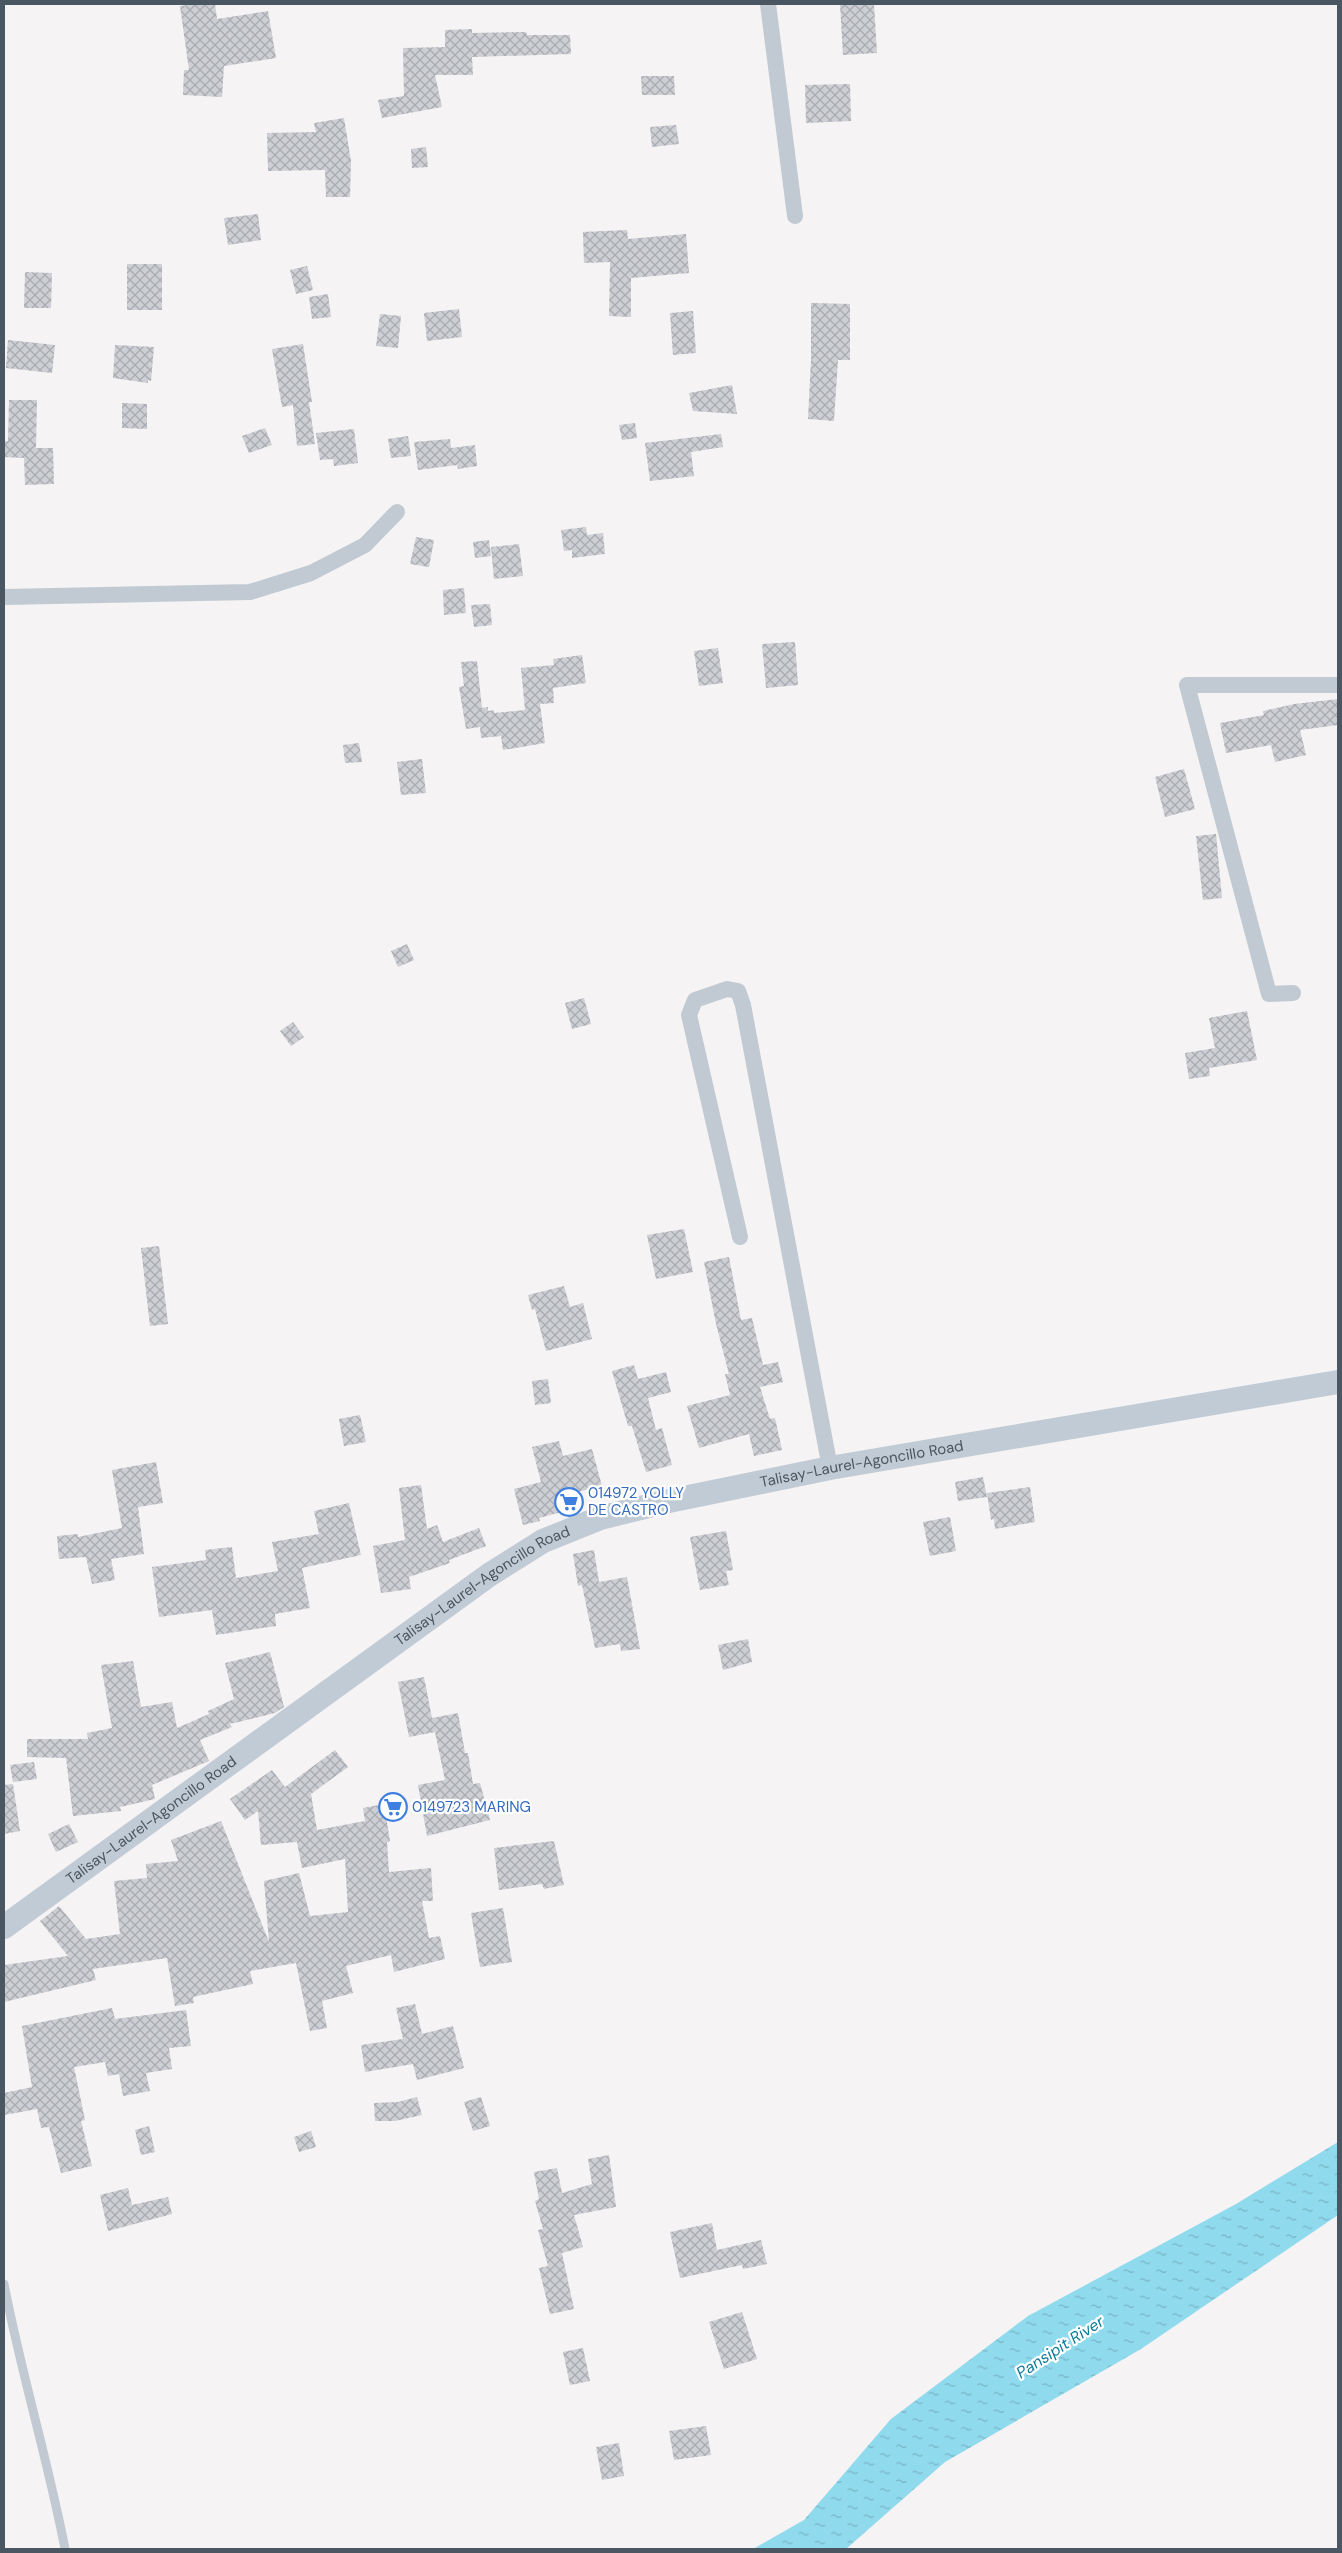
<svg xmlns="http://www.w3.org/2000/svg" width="1342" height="2553" viewBox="0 0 1342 2553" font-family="'DM Sans',sans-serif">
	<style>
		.water { fill: url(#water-ripples) }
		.building { fill: url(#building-cross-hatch) }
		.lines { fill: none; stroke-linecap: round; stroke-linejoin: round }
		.lane { stroke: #c1cad2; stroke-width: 9 }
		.street { stroke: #c1cad2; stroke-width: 16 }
		.secondary { stroke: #c1cbd6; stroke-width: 24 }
		.labels { text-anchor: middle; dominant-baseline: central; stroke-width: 4.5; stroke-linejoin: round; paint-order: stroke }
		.street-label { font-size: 15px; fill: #4a5661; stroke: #fff }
		.shop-label { font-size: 15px; fill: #366cbe; stroke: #fff; text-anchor: start }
		.water-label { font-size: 16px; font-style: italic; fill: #0c7c9b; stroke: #fff }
	</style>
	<defs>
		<pattern id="water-ripples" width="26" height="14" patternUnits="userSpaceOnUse" patternTransform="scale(1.25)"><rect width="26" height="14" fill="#90daee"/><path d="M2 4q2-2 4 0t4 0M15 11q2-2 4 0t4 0" fill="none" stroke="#78b4c4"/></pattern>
		<pattern id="building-cross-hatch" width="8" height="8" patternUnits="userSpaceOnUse" patternTransform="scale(1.25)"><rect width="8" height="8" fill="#cdcfd5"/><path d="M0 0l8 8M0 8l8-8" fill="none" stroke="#a8abb0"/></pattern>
	</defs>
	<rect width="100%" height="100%" fill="#f5f3f3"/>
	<!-- water -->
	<path class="water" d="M1338 2142V2215L1141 2349 945 2462 846 2549H753L804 2520 891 2419 1028 2316 1236 2204Z"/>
	<!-- building -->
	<path class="building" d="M195 4H215L217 19 268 11 276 58 224 66 222 97 183 95 184 70H189L180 6Z
		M840 4H874L877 53 843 55Z
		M472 29V33L526 32 527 35H570L571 54 472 57 473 75H435L442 107 382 118 378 100 404 96 403 48 445 47V30Z
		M641 76H674L675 95H642Z
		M850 84 851 121 806 123 805 85Z
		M344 118 351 161 350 197H326L325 170 268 171 267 133 316 132 314 123Z
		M676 125 679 144 652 147 650 127Z
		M426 147 428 167 412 168 411 149Z
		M258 214 261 240 228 245 224 218Z
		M627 230 628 239 686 234 689 273 631 278V317L609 316 610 262 584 263 583 232Z
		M127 264H162V310H127Z
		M307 266 313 290 296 294 290 270Z
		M25 272 52 273 51 308H24Z
		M328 294 331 317 312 319 309 297Z
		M811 303 850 304V360H838L834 421 808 419 811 360Z
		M459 309 462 337 427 341 424 313Z
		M693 311 696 353 673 355 670 313Z
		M380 314 401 316 398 348 376 346Z
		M8 340 55 345 52 373 6 368Z
		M303 344 312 402H309L315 444 297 446 293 405 282 407 272 349Z
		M115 345 154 347 151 381 148 380V383L113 378Z
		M732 385 737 414 693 411 689 393Z
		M9 400H37L36 448H53L54 484 25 485 24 458 4 457V441H8Z
		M122 403 147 404V429L122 428Z
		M635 423 637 438 622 440 619 425Z
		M265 428 272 445 249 453 242 436Z
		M354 429 358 463 334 466 333 459 320 460 316 433Z
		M721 434 723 447 691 452 694 476 650 481 645 443Z
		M408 436 411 456 391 458 388 439Z
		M450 439 451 448 475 445 477 466 458 469 457 465 418 470 414 442Z
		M586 527 587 535 603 533 605 554 572 558V550L564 551 561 530Z
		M416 537 434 540 429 567 410 564Z
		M489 540 491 556 475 558 473 542Z
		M519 544 523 576 494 579 491 547Z
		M464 588 466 613 444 615 443 590Z
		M490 604 492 625 474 627 471 605Z
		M795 642 798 685 766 688 762 644Z
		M718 648 723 683 699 686 694 651Z
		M582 655 586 683 553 688 554 703 540 704 545 743 503 750 501 736 481 738 480 727 466 729 459 687 464 686 461 662 477 661 482 708 488 707V711L494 710V713L525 710 521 668 554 665 553 659Z
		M1338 699V725L1300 730 1306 755 1275 762 1271 745 1226 753 1220 723 1264 715 1263 711 1294 704Z
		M359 743 362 762 345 763 343 745Z
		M422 759 426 793 401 795 397 762Z
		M1184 769 1195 809 1165 817 1155 777Z
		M1216 834 1222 898 1203 900 1196 836Z
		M407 944 414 960 398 967 391 951Z
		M584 998 591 1024 572 1029 565 1003Z
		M1247 1011 1257 1060 1209 1068 1210 1076 1189 1079 1185 1053 1215 1048 1209 1018Z
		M293 1022 304 1037 291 1046 280 1031Z
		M684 1229 693 1272 656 1279 647 1235Z
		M159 1246 168 1324 150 1326 141 1248Z
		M729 1257 741 1320 752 1318 763 1365 778 1362 783 1382 760 1387 770 1419 775 1418 782 1450 754 1456 749 1434 699 1448 687 1406 730 1395 725 1374H729L716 1324 704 1262Z
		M564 1286 570 1307 583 1303 592 1339 546 1351 535 1309 532 1310 528 1295Z
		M634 1365 638 1379 666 1372 671 1392 648 1398 656 1430 662 1428 672 1465 646 1472 632 1426H628L612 1371Z
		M548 1379 551 1403 535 1405 532 1381Z
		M360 1415 366 1442 344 1446 339 1419Z
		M559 1441 563 1456 592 1449 602 1486 573 1493 576 1508 539 1518 540 1521 523 1525 514 1489 541 1482 532 1447Z
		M156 1462 163 1503 138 1507 144 1554 111 1559 115 1580 92 1584 86 1557 59 1559 57 1536 78 1534V1537L122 1528 112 1470Z
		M983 1477 987 1497 958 1501 955 1482Z
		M421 1485 427 1529 437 1525 443 1542 479 1528 486 1546 449 1560 450 1563 409 1577 411 1589 381 1593 373 1546 405 1540 399 1488Z
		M1030 1487 1035 1522 995 1529 994 1519 991 1520 987 1493Z
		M349 1503 361 1555 302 1568 310 1608 275 1614 276 1626 216 1635 212 1610 159 1617 152 1567 206 1560 205 1550 232 1547 236 1578 278 1571 272 1542 319 1534 314 1511Z
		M950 1517 956 1551 930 1556 923 1522Z
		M726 1531 733 1570 726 1571 729 1585 700 1590 690 1537Z
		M594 1550 599 1582 627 1577 640 1649 621 1651 620 1644 595 1648 582 1585 578 1586 573 1554Z
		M748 1639 752 1662 723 1670 718 1645Z
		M270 1652 284 1707 275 1713 230 1724 232 1727 200 1740 209 1761 152 1785 155 1799 120 1807 121 1811 73 1816 66 1758 27 1757V1739H88L87 1733 112 1728 101 1665 133 1661 141 1707 172 1702 177 1728 209 1714 208 1711 234 1699 225 1663Z
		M424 1677 432 1718 458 1713 465 1753H468L473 1784 480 1783 490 1820 427 1836 418 1785 445 1780 435 1732 409 1737 398 1682Z
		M335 1750 348 1767 311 1794 317 1830 365 1821 363 1808 384 1804 390 1841 387 1842 389 1872 431 1868 433 1901H422L429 1938 440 1936 445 1959 394 1972 391 1955 346 1966 353 1993 322 2001 327 2028 310 2031 296 1963 250 1971 253 1984 193 1997 194 2003 175 2006 167 1958 93 1969 96 1980 4 2002V1965L68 1956 40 1921 59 1906 86 1939 120 1934 114 1881 147 1878 146 1864 178 1861 171 1840 221 1821 269 1942 264 1881 299 1873 310 1916 348 1912 345 1859 302 1868 297 1842 261 1845 258 1811 245 1820 230 1799 272 1770 285 1787Z
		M34 1762 37 1779 13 1782 10 1765Z
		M13 1784 20 1831 4 1834V1785Z
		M69 1824 78 1842 56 1852 48 1834Z
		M554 1841 564 1885 544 1889 542 1884 499 1890 494 1848Z
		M503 1908 512 1962 480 1967 471 1913Z
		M415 2004 422 2034 453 2026 464 2068 417 2080 413 2064 365 2072 361 2045 403 2039 396 2008Z
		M112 2008 115 2019 186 2010 191 2046 169 2048 172 2069 146 2073 150 2091 123 2096 119 2074 108 2076 105 2062 74 2067 85 2120 81 2121 92 2166 61 2173 49 2127 41 2128 37 2109 4 2115V2093L32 2087 22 2026Z
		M417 2097 422 2115 395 2121H375L374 2103 398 2102Z
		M481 2097 490 2126 473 2131 464 2102Z
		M149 2126 155 2152 141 2155 135 2130Z
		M311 2131 316 2147 299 2152 294 2137Z
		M609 2155 616 2207 574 2215 583 2247 562 2253 574 2309 550 2314 539 2268 548 2266 538 2230 543 2229 535 2201 539 2199 534 2172 557 2168 562 2193 592 2184 588 2159Z
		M128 2188 132 2205 168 2197 172 2214 108 2231 100 2195Z
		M712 2223 717 2250 761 2240 767 2264 743 2269 742 2265 680 2278 670 2232Z
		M742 2312 757 2359 724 2369 709 2322Z
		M583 2348 590 2381 570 2385 563 2352Z
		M706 2426 711 2455 674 2460 669 2431Z
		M619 2443 624 2476 602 2480 596 2447Z"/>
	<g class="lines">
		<!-- lane -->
		<path class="lane" d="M4 2284C21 2373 48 2460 65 2549"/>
		<!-- street -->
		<path class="street" d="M768 4 795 216
			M4 597 250 592 311 573 365 545 397 512
			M1293 993 1269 994 1187 685H1338
			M740 1237 689 1015 695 1000 727 989 738 991 743 1005 830 1468"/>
		<!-- secondary -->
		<path class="secondary" id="s1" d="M4 1927 489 1575 543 1541 600 1518 669 1501 830 1468 1338 1382"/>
	</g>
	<!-- icons -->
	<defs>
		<symbol id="supermarket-ring" viewBox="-11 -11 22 22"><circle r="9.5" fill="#fff" stroke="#3f7fe0" stroke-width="1.5"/><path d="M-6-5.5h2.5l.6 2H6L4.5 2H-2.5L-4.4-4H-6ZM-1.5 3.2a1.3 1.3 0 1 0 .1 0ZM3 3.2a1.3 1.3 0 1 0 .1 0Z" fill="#3f7fe0"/></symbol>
	</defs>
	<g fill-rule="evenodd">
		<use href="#supermarket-ring" x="553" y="1486" width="32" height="32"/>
		<use href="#supermarket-ring" x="377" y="1791" width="32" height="32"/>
	</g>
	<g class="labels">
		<!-- street labels -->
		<g class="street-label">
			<text stroke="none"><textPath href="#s1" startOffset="992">Talisay-Laurel-Agoncillo Road</textPath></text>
			<text stroke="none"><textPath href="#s1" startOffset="588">Talisay-Laurel-Agoncillo Road</textPath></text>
			<text stroke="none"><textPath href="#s1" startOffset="182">Talisay-Laurel-Agoncillo Road</textPath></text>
		</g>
		<!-- shop labels -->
		<g class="shop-label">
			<text x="588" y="1493">014972 YOLLY<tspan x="588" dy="17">DE CASTRO</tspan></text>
			<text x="412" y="1807">0149723 MARING</text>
		</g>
		<!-- water labels -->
		<g class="water-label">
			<text transform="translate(1060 2347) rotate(-33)">Pansipit River</text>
		</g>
	</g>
	<!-- border -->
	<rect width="1342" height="2553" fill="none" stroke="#4a5661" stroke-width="10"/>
</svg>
